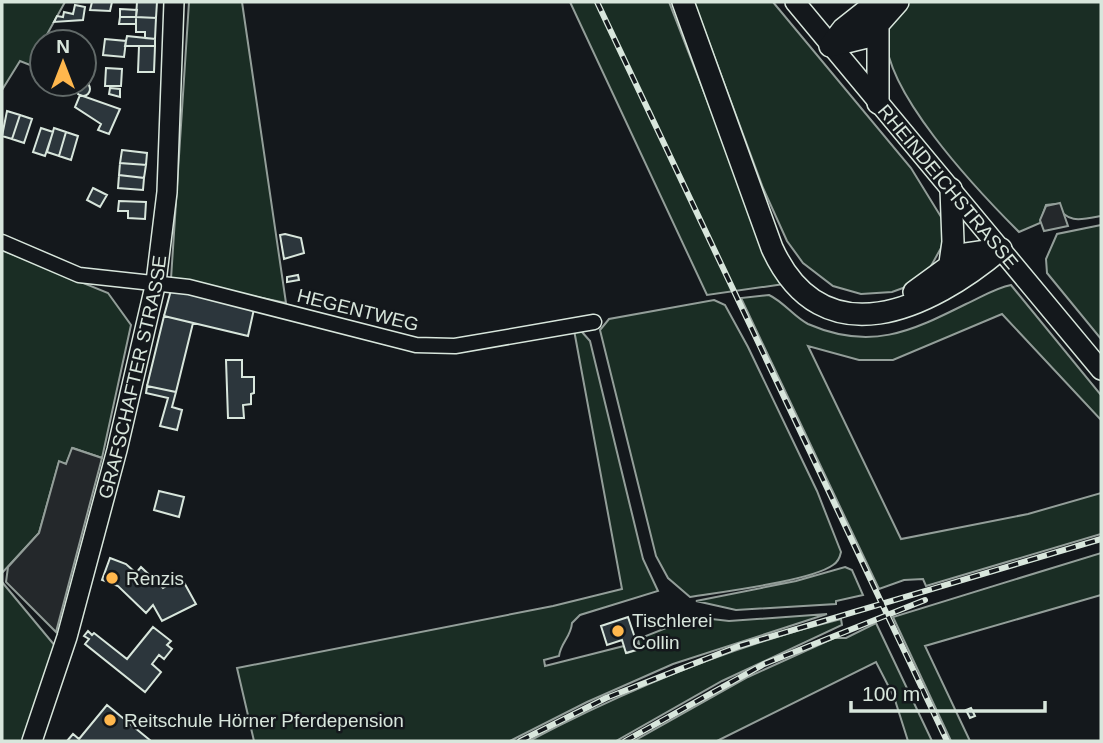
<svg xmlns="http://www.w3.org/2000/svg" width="1103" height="743" viewBox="0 0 1103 743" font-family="Arial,sans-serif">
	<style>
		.green { fill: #1a2d24; stroke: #939e99; stroke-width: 2 }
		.parking { fill: #24282b; stroke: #939e99; stroke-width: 2 }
		.building { fill: #2c363c; stroke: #d8e6dc; stroke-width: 2 }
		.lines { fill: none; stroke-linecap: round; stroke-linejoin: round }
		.minor-casing { stroke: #d8e6dc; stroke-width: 17 }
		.major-casing { stroke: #d8e6dc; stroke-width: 22 }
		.highway-casing { stroke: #d8e6dc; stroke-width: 24 }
		.minor { stroke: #14181c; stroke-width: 14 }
		.major { stroke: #14181c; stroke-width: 19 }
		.highway { stroke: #14181c; stroke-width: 21 }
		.rail-casing { stroke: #d8e6dc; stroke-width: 6 }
		.rail { stroke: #14181c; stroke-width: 3.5; stroke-dasharray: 10; stroke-linecap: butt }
		.poi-dot { fill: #ffb74d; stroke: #14181c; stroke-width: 2.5 }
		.labels { text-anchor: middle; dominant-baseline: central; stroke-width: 5; stroke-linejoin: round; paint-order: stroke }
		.street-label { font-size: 19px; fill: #d8e6dc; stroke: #14181c }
		.poi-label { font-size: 19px; fill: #d8e6dc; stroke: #14181c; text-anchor: start }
	</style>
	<rect width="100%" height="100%" fill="#14181c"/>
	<!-- green -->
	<path class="green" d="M2 2H65L30 65 20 61 2 90Z
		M189 2H242L286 303 171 279Z
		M570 2H669L773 270 784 284 707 295Z
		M694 2H773L911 168 943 220 945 235 941 248 926 275 914 284 892 292 861 294 833 286 803 263 787 241 763 188Z
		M906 2H1101V216C1080 220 1068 224 1055 204L1046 205 1040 223 1019 232C981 194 875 84 887 28 889 20 900 9 906 2Z
		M1101 225V339L1047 273 1046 259 1057 234Z
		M2 250 108 293 131 325 102 458 73 448 66 464 59 462 39 533 2 573Z
		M1011 285 1101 395V420L1002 314 893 360H859L808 346 901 539 1028 514 1101 493V534L926 586 923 579 904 580 879 589 741 298 769 295C784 302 794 317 808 324 870 351 910 332 966 304 980 298 995 288 1011 285Z
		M714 300 725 305 748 347 817 491 841 552C840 557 838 562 833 565 811 581 720 592 690 597L668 578 656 556 600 330 609 319Z
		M574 330 582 332 590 341 643 559 658 591 580 615 572 623C571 637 561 642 559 656L544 660 545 666 624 646 627 653 640 649 638 639 694 617 729 621 827 614 673 664 587 702 510 741H254L237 668 553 606 622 589Z
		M1101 553V595L925 646 970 741H951L893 617Z
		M845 567 852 570 863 595 836 601V604L736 610 696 601 796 581Z
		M2 582 56 647 25 741H2Z
		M841 619 842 625 722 681 616 741H529C628 689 732 646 841 619Z
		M876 623 932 741H908L894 697 876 662 717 741H634L748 677 834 638H846Z"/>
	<!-- parking -->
	<path class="parking" d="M1060 203 1068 226 1044 231 1040 220 1046 206Z
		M72 448 102 458 56 632 6 582 8 567 39 533 59 461 66 464Z"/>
	<!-- building -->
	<path class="building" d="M92 2H112L110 11 90 10Z
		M137 2H157L156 18 136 17Z
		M75 5 85 7 83 20 54 22 57 16 63 17 64 12 73 14Z
		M120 9 137 10 136 17H120Z
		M120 17H136V24H119Z
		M136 17 156 18 155 39 145 38V32H136Z
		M127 36 155 39V46H125Z
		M105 39 126 41 124 57 103 55Z
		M139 46H155L154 72H138Z
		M106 68 122 69 121 86H105Z
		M84 73 91 75 89 83 84 80Z
		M76 89a7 7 0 1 1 14 0a7 7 0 1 1-14 0Z
		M110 88 120 89V97L109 94Z
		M80 95 120 109 109 134 98 130 101 124 75 107Z
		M7 111 20 115 12 139 2 136Z
		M20 115 32 119 24 143 12 139Z
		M41 128 53 132 45 156 33 152Z
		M54 128 66 132 59 156 47 152Z
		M66 132 78 136 71 160 59 156Z
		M122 150 147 153 146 165 120 163Z
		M120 163 146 165 144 178 119 175Z
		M119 175 144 178 143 190 118 188Z
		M93 188 107 195 100 207 87 200Z
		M119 201 146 202 145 219 128 218V211H118Z
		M285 234 301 238 304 253 284 259 280 235Z
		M298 275 299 280 287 282V277Z
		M171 290 254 309 248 336 164 316Z
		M164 316 193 323 176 392 147 386Z
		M226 360H242V377H254V393L251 394V404L243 405 244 418H228Z
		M147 386 176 392 172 407 182 410 177 430 160 426 168 398 146 393Z
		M159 491 184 497 179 517 154 510Z
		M110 558 126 564 136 573 141 567 163 588 181 577 196 604 162 621 153 605 146 613 118 586 102 580Z
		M628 617 637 644 636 650 626 653 622 640 607 645 601 626Z
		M153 627 171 641 167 645 172 649 164 659 159 655 152 664 161 672 145 692 85 644 89 639 84 636 88 631 92 635 94 633 127 659Z
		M107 705 151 741H67L73 734 79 739Z
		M971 708 975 716 970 718 966 710Z"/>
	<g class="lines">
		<defs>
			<path id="minor" d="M2 242 79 275 189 287 416 345 455 346 594 322"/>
			<g id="major">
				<path id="s1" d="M795 2 1101 370"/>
				<path id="s2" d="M32 741 67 637 117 450 156 282 167 192 174 2"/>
			</g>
			<path id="highway" d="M683 2 772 248C823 360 930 309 1001 249
				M878 28V103
				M830 46 867 37 898 2
				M830 46 843 29 877 2
				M950 263 953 242 951 189
				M914 292 966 254 1001 249"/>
		</defs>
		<!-- minor casing -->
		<use href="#minor" class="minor-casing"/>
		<!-- major casing -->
		<use href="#major" class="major-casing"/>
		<!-- highway casing -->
		<use href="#highway" class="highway-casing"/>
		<!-- minor -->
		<use href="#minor" class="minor"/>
		<!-- major -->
		<use href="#major" class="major"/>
		<!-- highway -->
		<use href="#highway" class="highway"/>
		<defs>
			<path id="rail" d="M597 2 947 741
				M520 741 606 698 739 646 1101 539
				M625 741 764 664 925 600"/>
		</defs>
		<!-- rail casing -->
		<use href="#rail" class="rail-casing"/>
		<!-- rail -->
		<use href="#rail" class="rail"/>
	</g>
	<!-- markers -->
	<g class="poi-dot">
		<circle cx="112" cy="578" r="7"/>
		<circle cx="618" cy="631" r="7"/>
		<circle cx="110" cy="720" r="7"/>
	</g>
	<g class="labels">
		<!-- street labels -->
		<g class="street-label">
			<text stroke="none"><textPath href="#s1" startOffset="240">RHEINDEICHSTRASSE</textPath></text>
			<text transform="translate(358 310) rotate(14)">HEGENTWEG</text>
			<text stroke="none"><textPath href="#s2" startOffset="378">GRAFSCHAFTER STRASSE</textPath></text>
		</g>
		<!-- poi labels -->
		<g class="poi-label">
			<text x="126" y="578">Renzis</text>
			<text x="632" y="620">Tischlerei<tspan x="632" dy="22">Collin</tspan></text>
			<text x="124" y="720">Reitschule Hörner Pferdepension</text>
		</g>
	</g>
	<!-- border -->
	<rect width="1103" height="743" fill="none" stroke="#d8e6dc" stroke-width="7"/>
	<!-- north arrow -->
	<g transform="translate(63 63)"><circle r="33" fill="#14181c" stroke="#626a69" stroke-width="2"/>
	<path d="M0-5L12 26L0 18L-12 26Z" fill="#ffb74d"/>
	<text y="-10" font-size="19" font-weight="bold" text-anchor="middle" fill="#d8e6dc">N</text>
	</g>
	<!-- scale -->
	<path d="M851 701v10h194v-10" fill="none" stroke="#d8e6dc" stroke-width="3.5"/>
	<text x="862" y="701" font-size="21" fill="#d8e6dc" stroke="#14181c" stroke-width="5" paint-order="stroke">100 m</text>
</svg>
